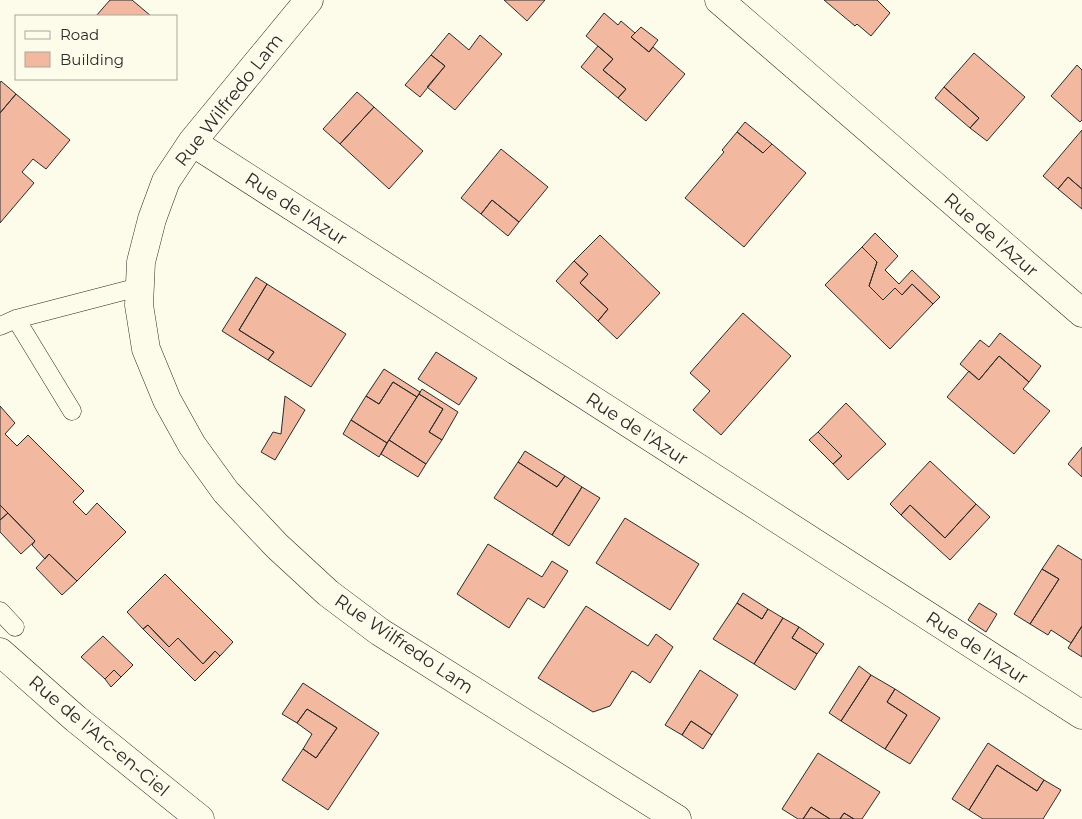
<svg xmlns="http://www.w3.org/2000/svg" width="1082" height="819" viewBox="0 0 1082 819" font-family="Montserrat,sans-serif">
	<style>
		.building { fill: #f2b8a0; stroke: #2b2b2b }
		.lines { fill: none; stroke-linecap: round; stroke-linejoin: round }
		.service-casing { stroke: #2b2b2b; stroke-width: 19 }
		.minor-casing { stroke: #2b2b2b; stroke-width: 29 }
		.service { stroke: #fdfbea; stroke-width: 18 }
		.minor { stroke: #fdfbea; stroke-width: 28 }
		.labels { text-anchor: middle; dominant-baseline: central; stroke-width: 4; stroke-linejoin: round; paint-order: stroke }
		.street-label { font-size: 18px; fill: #2b2b2b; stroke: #fdfbea }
	</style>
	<rect width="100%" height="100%" fill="#fdfbea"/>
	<!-- building -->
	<path class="building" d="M110 0H132L151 16H96Z
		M504 0H545L527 21Z
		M824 0H877L890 13 871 36 857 24 855 26Z
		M604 13 618 25 621 21 635 33 631 37 649 52 653 47 685 74 646 121 618 98 626 89 603 70 613 59 586 36Z
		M641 27 658 40 649 52 631 37Z
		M449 33 469 50 480 35 502 54 455 110 427 87 445 66 431 55Z
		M598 46 613 59 603 70 626 89 618 98 581 67Z
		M974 53 1025 97 987 141 970 128 979 118 944 87Z
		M431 55 445 66 420 97 405 85Z
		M1077 65 1082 70V120L1080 122 1051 96Z
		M1 81 16 94 0 113V83Z
		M944 87 979 118 970 128 935 98Z
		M357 92 374 107 340 144 323 129Z
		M16 94 70 140 46 169 33 159 22 172 34 183 0 223V113Z
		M374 107 423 151 389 189 340 144Z
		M745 122 772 144 763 153 737 132Z
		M1082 130V189L1068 177 1058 189 1043 176Z
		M737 132 763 153 772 144 806 173 744 247 685 198 724 152 722 150Z
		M501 149 548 187 519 222 492 200 481 214 461 198Z
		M1068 177 1082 189V209L1058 189Z
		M492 200 519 222 508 236 481 214Z
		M875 233 898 256 885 270 899 284 912 270 940 297 933 304 912 284 902 295 895 288 883 300 869 286 877 262 862 247Z
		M600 235 660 293 617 339 598 321 608 309 580 283 588 274 574 261Z
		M862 247 877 262 869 286 883 300 895 288 902 295 912 284 933 304 890 349 825 285Z
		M574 261 588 274 580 283 608 309 598 321 556 281Z
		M256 277 267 284 239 330 274 352 268 360 222 331Z
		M267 284 346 334 311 387 268 360 274 352 239 330Z
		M743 313 791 356 721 435 693 410 710 391 690 373Z
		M1000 333 1041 366 1029 382 999 356 979 380 960 364 980 340 989 347Z
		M436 352 477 378 459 405 418 379Z
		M999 356 1029 382 1023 389 1050 411 1014 454 947 397 969 371 979 380Z
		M384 369 420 392 417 397 393 382 379 404 366 396Z
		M393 382 417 397 387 443 351 420 366 396 379 404Z
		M422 389 458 412 442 440 429 432 443 409 419 394Z
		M419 394 443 409 429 432 442 440 426 464 389 440Z
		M285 396 305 410 275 460 261 452 273 432 281 434Z
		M846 403 886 444 848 480 833 464 842 456 818 432Z
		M0 406 15 423 5 434 17 446 28 435 84 491 73 502 86 515 97 503 126 532 77 581 49 554 45 559 32 545 35 541 0 505Z
		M351 420 387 443 379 457 343 434Z
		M818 432 842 456 833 464 809 440Z
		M389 440 426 464 418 477 381 454Z
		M1082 447V477L1068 464Z
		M525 451 565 476 557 487 518 462Z
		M930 461 976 504 945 538 910 505 901 515 890 504Z
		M518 462 557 487 565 476 582 487 552 535 494 498Z
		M582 487 600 498 569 546 552 535Z
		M976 504 990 517 950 560 901 515 910 505 945 538Z
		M0 505 8 513 0 520Z
		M8 513 35 541 21 554 0 532V520Z
		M625 518 699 564 670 610 596 563Z
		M488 544 542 577 552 561 568 571 544 608 528 598 509 628 457 594Z
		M1058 545 1082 560V626L1071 643 1051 630 1048 635 1030 624 1059 579 1042 569Z
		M49 554 77 581 62 595 36 568Z
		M1042 569 1059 579 1030 624 1014 614Z
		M165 574 233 642 220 656 215 651 203 664 178 638 169 647 148 625 143 629 127 612Z
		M743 593 768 609 762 619 737 603Z
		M737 603 762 619 768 609 783 618 754 664 713 639Z
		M979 603 997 614 986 632 968 620Z
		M586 606 648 646 656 634 673 647 650 683 636 673 632 671 610 706 593 712 538 678Z
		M783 618 799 627 792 638 817 654 795 690 754 664Z
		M148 625 169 647 178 638 203 664 215 651 220 656 195 681 143 629Z
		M1082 626V657L1068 648Z
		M799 627 824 644 817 654 792 638Z
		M103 636 133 665 121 677 114 670 105 679 81 657Z
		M859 666 871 675 841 721 829 713Z
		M114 670 121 677 111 687 105 679Z
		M700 670 738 695 712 735 691 721 682 735 665 725Z
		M871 675 895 689 887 702 907 715 885 749 841 721Z
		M303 683 379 733 328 810 282 780 303 749 316 758 337 728 307 709 297 723 282 714Z
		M895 689 940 718 910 764 885 749 907 715 887 702Z
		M307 709 337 728 316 758 303 749 312 734 297 723Z
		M691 721 712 735 703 749 682 735Z
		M988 743 1044 780 1037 791 997 765 969 810 952 799Z
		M818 753 880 792 862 819H854L844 813 840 819H830L811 807 803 819H798L782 809Z
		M997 765 1037 791 1044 780 1061 790 1043 819H983L969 810Z
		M811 807 830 819H803Z
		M844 813 854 819H840Z"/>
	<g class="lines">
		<defs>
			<path id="service" d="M16 319 72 411
				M0 326 16 319 139 287
				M0 611 15 627"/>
			<path id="minor" d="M309 0 192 142 166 181 152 219 141 262 139 305 146 349 167 400 192 445 226 492 277 546 328 593 380 632 677 819
				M719 0 1082 313
				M192 142 1082 715
				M0 652 76 719 200 819"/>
		</defs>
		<!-- service casing -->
		<use href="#service" class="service-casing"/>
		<!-- minor casing -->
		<use href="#minor" class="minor-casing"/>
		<!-- service -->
		<use href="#service" class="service"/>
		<!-- minor -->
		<use href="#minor" class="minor"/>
	</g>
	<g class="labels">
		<!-- street labels -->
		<g class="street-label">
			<text transform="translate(229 100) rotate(-52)">Rue Wilfredo Lam</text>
			<text transform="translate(296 209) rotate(33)">Rue de l'Azur</text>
			<text transform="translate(991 235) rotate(41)">Rue de l'Azur</text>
			<text transform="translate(637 429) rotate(33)">Rue de l'Azur</text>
			<text transform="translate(404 644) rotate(34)">Rue Wilfredo Lam</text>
			<text transform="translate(977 648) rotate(33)">Rue de l'Azur</text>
			<text transform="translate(99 736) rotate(40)">Rue de l'Arc-en-Ciel</text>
		</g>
	</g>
	<!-- legend -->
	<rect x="15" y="15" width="162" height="65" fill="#fdfbea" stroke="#a9a89e"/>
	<rect x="25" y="31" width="25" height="8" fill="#fdfbea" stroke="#a9a89e"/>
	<text x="60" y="40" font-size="15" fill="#2b2b2b">Road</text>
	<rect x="25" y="52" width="25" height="15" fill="#f2b8a0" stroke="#a9a89e"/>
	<text x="60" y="65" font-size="15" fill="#2b2b2b">Building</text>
</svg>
